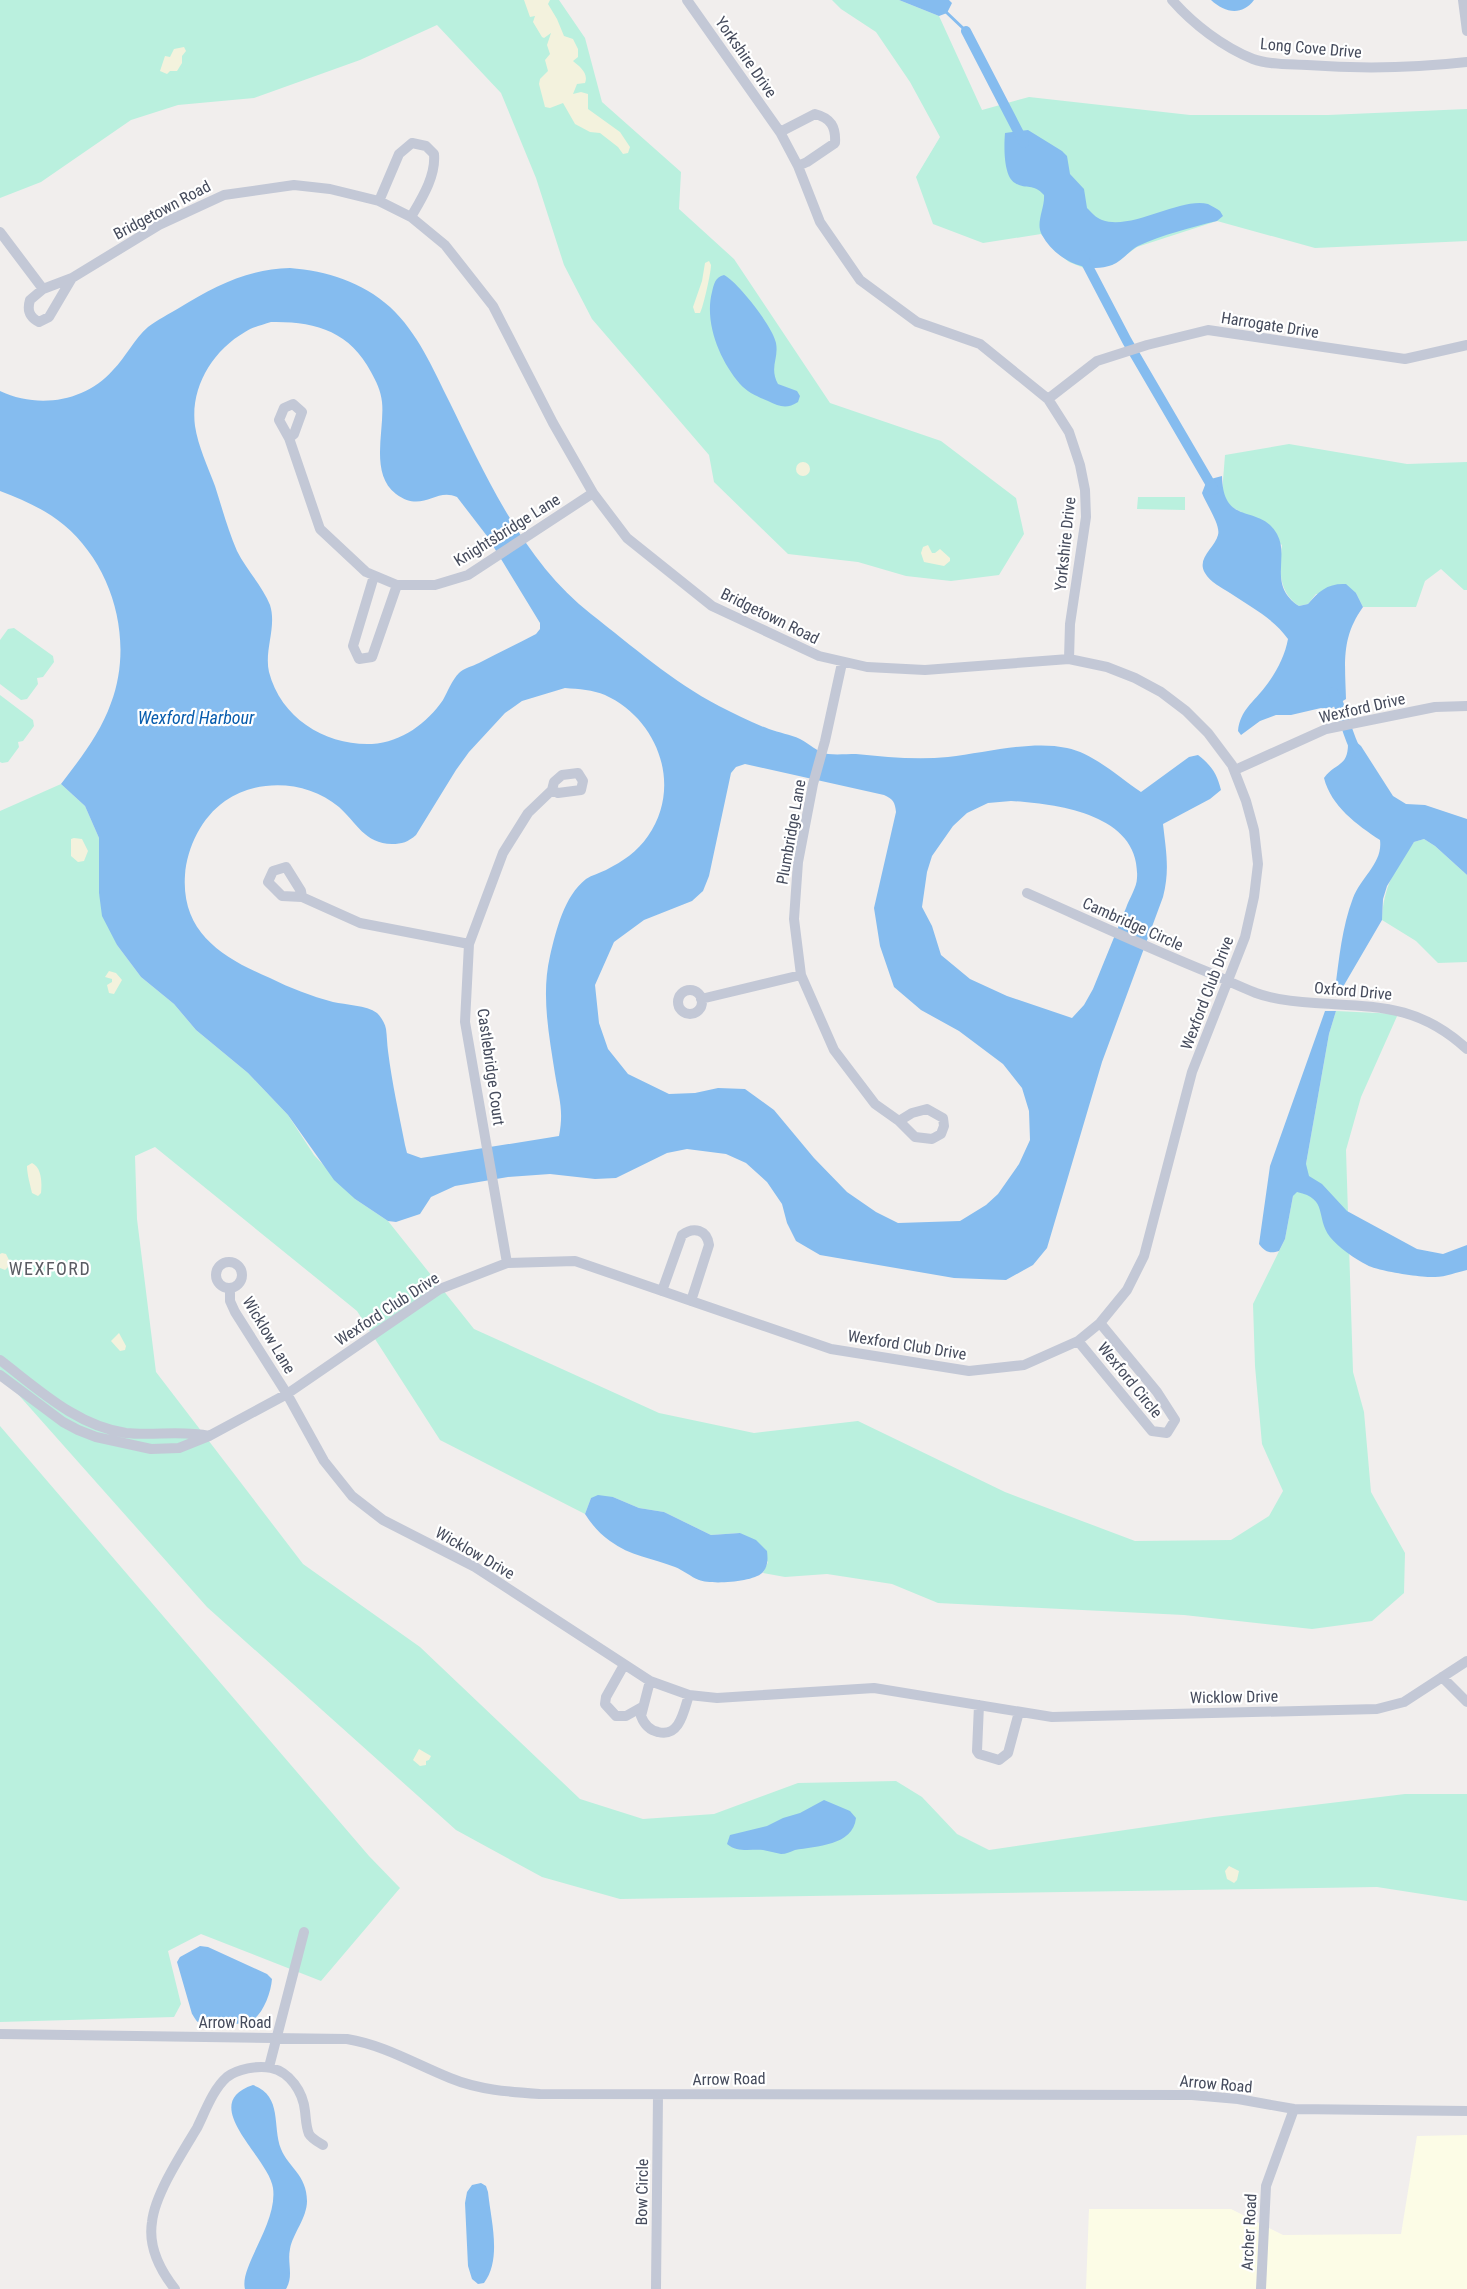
<svg xmlns="http://www.w3.org/2000/svg" width="1467" height="2289" viewBox="0 0 1467 2289" font-family="'Roboto Condensed',sans-serif">
	<style>
		.commercial { fill: #fcfce6 }
		.green { fill: #baf0de }
		.sand { fill: #f3f2dd }
		.water { fill: #85bcef; fill-rule: evenodd }
		.lines { fill: none; stroke-linecap: round; stroke-linejoin: round }
		.stream { stroke: #85bcef; stroke-width: 3 }
		.canal { stroke: #85bcef; stroke-width: 10 }
		.minor { stroke: #c3c8d6; stroke-width: 10 }
		.labels { text-anchor: middle; dominant-baseline: central; stroke-width: 4.5; stroke-linejoin: round; paint-order: stroke }
		.street-label { font-size: 16px; fill: #454b5c; stroke: #fff }
		.water-label { font-size: 18px; font-style: italic; fill: #075cad; stroke: #fff }
		.neighbourhood-label { font-size: 18px; letter-spacing: 1.5px; fill: #5a5c63; stroke: #fff }
	</style>
	<rect width="100%" height="100%" fill="#f1eeed"/>
	<!-- commercial -->
	<path class="commercial" d="M1467 2135V2289H1086L1089 2209H1231L1283 2235 1401 2234 1417 2136Z"/>
	<!-- green -->
	<path class="green" d="M0 0H559L585 38 602 102 681 172 679 209 734 259 830 403 941 441 1016 498 1024 534 999 575 951 581 906 576 858 562 788 554 714 482 709 455 592 319 564 265 536 178 501 93 437 25 360 60 254 98 178 105 131 120 41 182 0 198Z
		M832 0H899L939 16 982 110 1029 97 1190 115H1328L1467 109V241L1315 248 1217 221 1137 247 1112 265 1084 268 1069 262 1055 251 1041 234 983 243 933 224 916 177 940 137 910 82 876 32 841 9Z
		M1289 444 1407 464 1467 462V590H1464L1441 569 1425 581 1416 607H1363L1356 593 1316 594 1308 604 1299 606C1278 592 1279 568 1282 545L1241 512 1230 506 1222 493 1225 455Z
		M1138 497H1185V510L1137 509Z
		M14 628 53 656 54 662 43 677 37 678 38 684 27 699 21 700 0 684V640L8 629Z
		M0 695 33 720 34 726 23 741 18 742 19 747 8 762 2 763 0 762Z
		M61 784 85 806 99 838V893L117 945 141 977 174 1004 196 1030 248 1073 288 1115 314 1155 355 1199 388 1221 474 1329 659 1413 754 1433 858 1421 1005 1492 1135 1541 1231 1540 1269 1516 1283 1491 1262 1444 1255 1366 1253 1304 1285 1239 1293 1196 1306 1164 1329 1034 1336 1011 1398 1014 1361 1097 1346 1150 1353 1372 1364 1412 1371 1492 1405 1553 1404 1593 1372 1621 1312 1629 1184 1615 938 1603 892 1584 827 1574 785 1577 763 1573 768 1562 740 1533 711 1535 664 1512 639 1508 613 1497 591 1498 585 1514 440 1440 357 1311 155 1147 135 1156 137 1219 156 1372 303 1564 420 1647 580 1799 643 1819 714 1814 798 1783 896 1781 922 1797 957 1834 989 1850 1214 1817 1405 1794H1467V1901L1377 1887 620 1899 542 1877 456 1830 207 1607 0 1374V811Z
		M1424 839 1435 846 1467 875V962L1438 963 1416 941 1382 920C1383 888 1395 867 1414 842Z
		M0 1426 369 1856 400 1888 321 1981 201 1934 168 1951 181 2004 174 2017 0 2022Z"/>
	<!-- sand -->
	<path class="sand" d="M524 0H550L548 4 557 19 564 36 573 39 578 49V57L573 61C579 66 589 73 585 83L577 84 573 94 581 92 588 94V109L620 132 630 147 628 153 623 154 618 147 600 133 590 132 575 124 563 103 550 108 545 107 539 84 540 79 548 71 545 60 550 54 547 45 551 33 544 38 542 37 533 22 535 16 530 17Z
		M184 47 186 51 182 56V63L177 71H170L167 74 160 71 165 56 170 57 174 49Z
		M709 261 711 265C711 273 703 308 700 313H695L693 307 702 281 705 263Z
		M796 469a7 7 0 1 1 14 0a7 7 0 1 1-14 0Z
		M928 545 932 553H935L940 549 950 558V561L944 566 924 562 921 553 923 547Z
		M74 838 82 839 88 851 84 861 78 862 71 856V839Z
		M109 971 116 973 122 980 114 994 109 993 107 985 112 982V979L105 977Z
		M32 1163C42 1168 42 1183 41 1193L38 1196 32 1193C30 1184 27 1174 27 1166Z
		M2 1253 6 1254 11 1264 5 1270 0 1268V1254Z
		M119 1333 126 1346 125 1350 120 1351 111 1341Z
		M419 1749 431 1756 429 1760 426 1761V1765L420 1766 413 1760Z
		M1229 1866 1239 1871 1237 1880 1234 1883 1227 1879 1225 1871Z"/>
	<!-- water -->
	<path class="water" d="M899 0H949L952 3 947 13 939 16Z
		M1211 0H1254C1242 16 1225 13 1211 0Z
		M1028 130 1062 151 1067 156 1070 174 1084 189 1087 208C1091 212 1096 218 1102 220 1132 231 1180 197 1208 204 1212 206 1217 209 1220 211L1223 216 1217 221C1192 227 1162 235 1138 246 1129 251 1122 261 1112 265 1086 275 1055 259 1042 235 1035 223 1045 208 1044 195 1033 183 1026 190 1015 183 1003 176 1004 145 1005 133Z
		M290 268C327 271 362 282 390 307 418 333 433 369 450 403 486 477 525 563 591 614 632 646 673 682 719 706 735 714 752 723 769 729 779 733 790 734 800 739 810 744 817 752 828 754 837 755 847 754 856 754 886 757 917 760 948 757 985 753 1031 740 1067 748 1093 753 1120 778 1141 792L1189 757 1198 755C1212 766 1217 774 1221 790L1210 799 1163 824C1166 851 1170 870 1163 897L1102 1062 1047 1248 1033 1265 1006 1280 954 1278 820 1255 796 1241 787 1223 782 1204 767 1182 746 1163 726 1154 687 1149 667 1153 616 1178 595 1179 550 1174 508 1177 455 1186 431 1197 420 1214 396 1222 388 1221 355 1199 334 1180 288 1115 248 1073 196 1030 174 1004 141 977 117 945 102 916 99 893V838L85 806 61 784C80 759 100 734 111 703 134 642 114 567 64 525 45 509 23 500 0 491V391C38 409 85 402 113 370 126 357 134 339 148 327 157 320 169 314 179 308 215 286 248 269 290 268ZM271 322C314 321 350 331 371 372 376 381 381 391 382 402 385 430 369 473 396 494 423 514 435 487 457 497L487 536 540 623V629L536 634C517 644 498 653 479 663 473 666 464 668 459 673 452 680 448 691 443 700 427 723 402 742 372 744 327 746 281 719 269 672 264 650 277 627 270 605 263 587 246 569 237 551 228 530 222 508 215 486 208 467 198 446 195 426 190 388 212 351 245 332 252 327 262 325 271 322ZM565 688C579 689 593 690 605 695 658 719 683 786 648 836 637 852 623 861 606 870 600 873 592 875 586 879 564 896 556 931 550 956 541 995 549 1035 555 1074 559 1099 564 1110 559 1136L421 1158 407 1153 405 1145C399 1114 392 1083 388 1051 387 1044 387 1036 386 1029 385 1023 381 1017 377 1013 366 1005 346 1005 333 1002 311 996 290 988 270 978 223 958 181 933 185 875 187 847 202 817 225 801 258 778 307 780 339 807 356 822 365 844 392 844 402 844 408 842 416 835L456 770 469 752 505 713 522 701ZM745 764 884 795C893 799 895 802 896 812L874 908 880 946 894 987 921 1010 959 1031 1003 1064 1022 1088 1029 1111 1030 1140 1019 1164 998 1194 986 1205 960 1221 898 1223 876 1212 847 1192 814 1158 774 1110 745 1089 718 1088 695 1093 669 1094 628 1074 608 1049 599 1023 595 985 614 942 644 920 692 901 703 891 709 876 731 773 736 767ZM1011 801C1057 804 1141 814 1137 878 1137 887 1129 899 1126 908 1115 935 1104 962 1093 989L1084 1005 1072 1018 1007 996 970 979 941 955 932 926 922 907 927 872 932 856 953 826 967 813 988 803Z
		M724 275C738 282 773 327 776 343 779 359 769 367 778 384L797 391 800 396 798 402C787 409 780 407 768 401 758 397 747 392 740 384 720 361 704 323 712 292 714 284 715 277 724 275Z
		M1222 476C1223 528 1260 503 1277 534 1290 557 1267 585 1299 606L1308 604C1319 591 1328 583 1346 584L1356 593 1363 607C1341 638 1345 662 1346 699L1330 709 1321 708 1291 715H1276L1260 721 1241 735 1238 731C1240 710 1254 702 1265 687 1276 673 1285 656 1288 639 1274 619 1251 607 1230 593 1222 588 1210 582 1205 573 1196 558 1215 548 1218 535 1221 525 1206 504 1202 493L1207 480Z
		M1354 740 1361 746 1393 796 1406 804 1425 805 1467 819V875L1435 846 1424 839 1414 842 1387 886 1383 899 1382 920 1340 992 1335 990C1339 959 1342 927 1353 898 1361 877 1383 863 1380 840 1357 825 1331 806 1324 778 1336 762 1348 767 1348 744Z
		M1325 1011H1336L1329 1034 1306 1164 1309 1176 1322 1184 1347 1211 1417 1249 1443 1254 1467 1245V1270C1457 1272 1446 1277 1435 1277 1423 1278 1377 1271 1367 1265 1355 1259 1338 1247 1330 1237 1315 1217 1329 1199 1297 1192L1293 1196 1285 1239 1279 1251C1270 1254 1265 1252 1259 1244L1270 1166Z
		M598 1495 613 1497 639 1508 664 1512 711 1535 740 1533 756 1540 767 1551C768 1559 768 1567 762 1573 753 1582 711 1585 699 1580 691 1577 683 1570 675 1567 652 1558 630 1556 610 1541 600 1534 592 1525 585 1514L591 1498Z
		M824 1800 850 1811 856 1818C853 1846 816 1846 795 1850 790 1852 786 1854 781 1854 775 1853 769 1851 763 1850 750 1849 738 1853 727 1844L730 1835 767 1826 783 1818 800 1813Z
		M200 1946 208 1947 267 1974 272 1979C271 1992 264 2012 253 2020 246 2025 205 2027 198 2022 196 2021 193 2015 192 2014L177 1962 180 1957Z
		M253 2085C283 2096 272 2126 281 2149 288 2167 307 2175 307 2201 307 2218 293 2233 290 2249 287 2263 294 2276 286 2289H245C239 2267 278 2223 273 2188 269 2157 196 2104 253 2085Z
		M481 2183 486 2186 488 2192C491 2221 502 2259 484 2283L478 2284 472 2279 468 2266 465 2203 467 2192 472 2185Z"/>
	<g class="lines">
		<!-- stream -->
		<path class="stream" d="M945 11 966 31"/>
		<!-- canal -->
		<path class="canal" d="M966 31 1024 143
			M1082 255 1127 341 1214 490
			M1333 692C1344 712 1346 733 1357 753"/>
		<!-- minor -->
		<path class="minor" d="M687 0 780 132 798 166 820 222 860 280 917 322 980 344 1048 399 1069 432 1080 465 1085 490 1086 517 1070 624 1069 659
			M1172 0C1193 24 1223 47 1253 59 1269 65 1290 64 1307 65 1361 69 1414 68 1467 62
			M1463 0 1467 31
			M780 132 815 114C831 118 836 127 835 143L807 162 798 166
			M379 201 399 154 412 143 426 146 434 154C436 176 422 198 411 217
			M0 232 43 289
			M1048 399 1097 361 1147 345 1208 330 1405 359 1467 345
			M289 438 294 434 302 412 293 404 284 408 279 420 289 438 320 529 366 572 397 585H435L468 575 593 493
			M374 576 353 646 359 659 372 657 397 585
			M842 663 825 741 813 784 798 862 794 919 801 975 834 1050 875 1104 899 1121 915 1137 932 1139 941 1134 944 1126 943 1118 927 1109 912 1113 899 1121
			M1235 770 1326 729 1435 707 1467 706
			M1027 893C1088 920 1148 948 1210 973 1226 980 1241 987 1256 993 1275 1000 1295 1002 1315 1003 1377 1007 1418 1004 1467 1049
			M302 897 301 891 286 867 273 871 268 882 282 896 302 897 360 923 469 944
			M678 1002a12 12 0 1 1 24 0a12 12 0 1 1-24 0Z
			M701 999 801 975
			M216 1275a13 13 0 1 1 26 0a13 13 0 1 1-26 0Z
			M507 1263 465 1022 469 944 503 853 528 813 552 790 554 782 562 775 578 773 583 781 581 790 558 793 552 790
			M230 1289V1301L235 1312 287 1394 324 1461 352 1496 383 1520 475 1567 650 1681 689 1695 717 1698 874 1688 1052 1717 1377 1709 1404 1702 1467 1661
			M662 1291 682 1235C694 1226 707 1230 709 1245L691 1301
			M1078 1341 1152 1431 1167 1433 1175 1420 1157 1392 1100 1323
			M0 1360C38 1389 77 1426 126 1433 153 1436 182 1430 209 1436
			M0 1375 63 1422 78 1430 96 1437 151 1449 179 1448 209 1436 287 1394 440 1289 507 1263 575 1261 831 1349 969 1371 1024 1365 1078 1341 1100 1323 1127 1290 1144 1256 1192 1072 1245 937 1254 897 1258 864 1254 830 1246 801 1232 765 1208 733 1186 711 1161 692 1135 678 1107 667 1069 659 925 670 867 667 819 656 712 606 627 538 593 493 553 423 493 306 445 245 411 217 379 201 330 189 294 185 224 195 159 225 72 278 43 289 30 300C27 310 29 317 39 322L49 317 72 278
			M624 1665 606 1697 605 1704 616 1716H626L642 1707
			M1442 1677 1467 1702
			M650 1681 641 1716C644 1724 649 1730 658 1732 680 1738 684 1710 689 1695
			M979 1705 977 1751 979 1754 999 1760 1008 1753 1019 1712
			M0 2034 347 2039C384 2045 415 2064 450 2078 479 2090 510 2092 540 2094L1192 2095 1238 2099 1294 2109 1467 2111
			M269 2067 304 1932
			M175 2289C160 2270 148 2247 152 2222 155 2194 182 2153 197 2128 205 2112 213 2089 227 2077 237 2069 258 2065 271 2068 290 2072 303 2092 305 2111 306 2119 306 2127 309 2134 312 2139 318 2142 323 2145
			M656 2289 658 2095
			M1261 2289 1266 2186 1294 2109"/>
	</g>
	<g class="labels">
		<!-- street labels -->
		<g class="street-label">
			<text transform="translate(1311 48) rotate(5)">Long Cove Drive</text>
			<text transform="translate(746 57) rotate(55)">Yorkshire Drive</text>
			<text transform="translate(162 210) rotate(-28)">Bridgetown Road</text>
			<text transform="translate(1270 325) rotate(9)">Harrogate Drive</text>
			<text transform="translate(507 530) rotate(-32)">Knightsbridge Lane</text>
			<text transform="translate(1065 544) rotate(-84)">Yorkshire Drive</text>
			<text transform="translate(770 616) rotate(26)">Bridgetown Road</text>
			<text transform="translate(1362 708) rotate(-13)">Wexford Drive</text>
			<text transform="translate(791 832) rotate(-80)">Plumbridge Lane</text>
			<text transform="translate(1133 924) rotate(24)">Cambridge Circle</text>
			<text transform="translate(1353 991) rotate(5)">Oxford Drive</text>
			<text transform="translate(1207 993) rotate(-69)">Wexford Club Drive</text>
			<text transform="translate(491 1067) rotate(82)">Castlebridge Court</text>
			<text transform="translate(387 1309) rotate(-33)">Wexford Club Drive</text>
			<text transform="translate(269 1335) rotate(59)">Wicklow Lane</text>
			<text transform="translate(907 1345) rotate(9)">Wexford Club Drive</text>
			<text transform="translate(1130 1380) rotate(51)">Wexford Circle</text>
			<text transform="translate(475 1553) rotate(30)">Wicklow Drive</text>
			<text transform="translate(1234 1697) rotate(-1)">Wicklow Drive</text>
			<text x="235" y="2022">Arrow Road</text>
			<text transform="translate(729 2079) rotate(-1)">Arrow Road</text>
			<text transform="translate(1216 2084) rotate(5)">Arrow Road</text>
			<text transform="translate(642 2192) rotate(-89)">Bow Circle</text>
			<text transform="translate(1249 2232) rotate(-87)">Archer Road</text>
		</g>
		<!-- water labels -->
		<g class="water-label">
			<text x="196" y="717">Wexford Harbour</text>
		</g>
		<!-- neighbourhood labels -->
		<g class="neighbourhood-label">
			<text x="50" y="1268">WEXFORD</text>
		</g>
	</g>
</svg>
